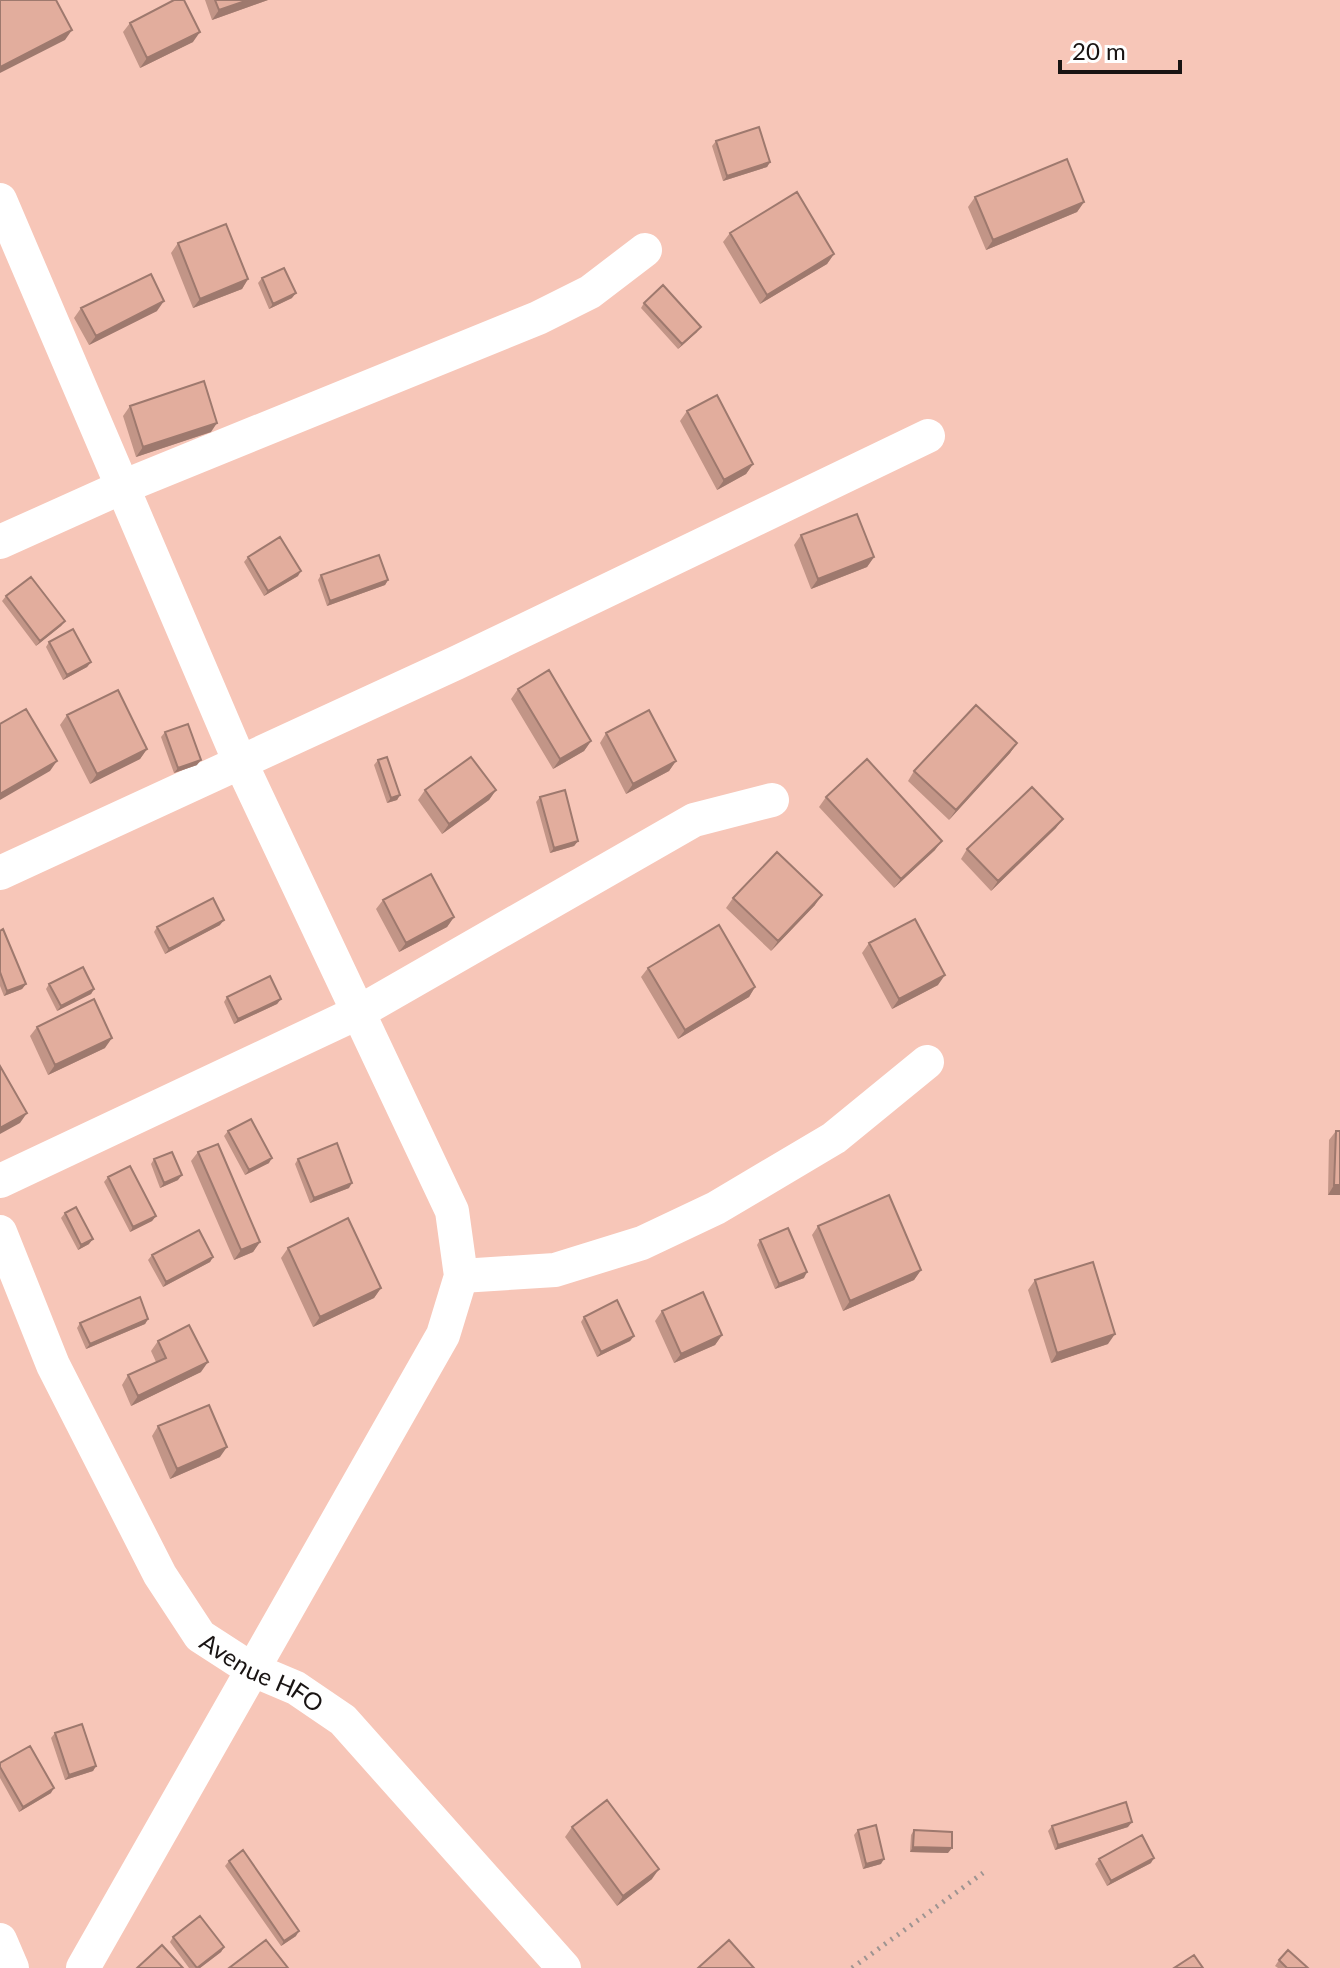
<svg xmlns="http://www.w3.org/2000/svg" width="1340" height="1968" viewBox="0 0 1340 1968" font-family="Lato,sans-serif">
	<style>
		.green { fill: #f7c6b8 }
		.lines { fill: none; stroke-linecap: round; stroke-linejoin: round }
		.path { stroke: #9e9491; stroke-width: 5; stroke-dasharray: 2 6; stroke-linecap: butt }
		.minor { stroke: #fff; stroke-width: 34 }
		.wall { fill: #c29587 }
		.shaded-wall { fill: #9e796e }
		.building { fill: #e2ad9d; stroke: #9e796e; stroke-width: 2 }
		.labels { text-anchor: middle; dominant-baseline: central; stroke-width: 6; stroke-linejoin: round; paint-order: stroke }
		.street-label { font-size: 24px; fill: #191413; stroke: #fff }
	</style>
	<rect width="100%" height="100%" fill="#efe2de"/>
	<!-- green -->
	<path class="green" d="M0 0H1340V1968H0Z"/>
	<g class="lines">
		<!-- path -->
		<path class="path" d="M852 1968 983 1873"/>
		<!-- minor -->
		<g class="minor">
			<path d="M0 200 236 753 452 1211 461 1276 443 1335 83 1968"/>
			<path d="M0 542 120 488 538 318 590 292 645 250"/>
			<path d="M0 873 456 663 928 436"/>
			<path d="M0 1181 359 1012 694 820 772 800"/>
			<path id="s1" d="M0 1232 53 1365 160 1575 200 1636 251 1669 296 1688 343 1720 564 1968"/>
			<path d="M461 1276 555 1270 642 1243 716 1208 834 1138 927 1062"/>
			<path d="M0 1940 12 1968"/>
		</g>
	</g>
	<!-- wall -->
	<path class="wall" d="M205 0H268L212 20Z
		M130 23 193 42 140 68 123 32Z
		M716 141 770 162 767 167 723 181 712 146Z
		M975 197 1084 202 1077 212 986 250 968 207Z
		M730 233 834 254 827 264 760 304 723 242Z
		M178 243 248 279 242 289 193 308 171 253Z
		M262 278 292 298 269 309 258 283Z
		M644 303 697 332 678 349 641 308Z
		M81 308 157 311 89 345 74 318Z
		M130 406 211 432 136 457 123 416Z
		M687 411 753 464 746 474 717 490 680 421Z
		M801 535 874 557 867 567 811 589 794 545Z
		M248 557 298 576 264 596 244 562Z
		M321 575 388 580 385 585 327 606 318 580Z
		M6 596 65 621 61 626 36 646 2 601Z
		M49 642 91 662 87 667 63 680 46 647Z
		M518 689 591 741 584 751 553 769 511 699Z
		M67 715 147 749 140 759 90 784 60 725Z
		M165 732 197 765 174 773 161 737Z
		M606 733 676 761 669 771 626 794 600 743Z
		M1017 743 1010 753 949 820 908 781 914 771Z
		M378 760 400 795 397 800 387 803 374 765Z
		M425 790H496L489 800 442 834 418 800Z
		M540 797 578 841 574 846 550 853 536 802Z
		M826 797 935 850 894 888 819 807Z
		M1056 828 991 891 961 859 967 849Z
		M733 898 815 905 771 951 726 908Z
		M383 900 454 917 447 927 399 952 376 909Z
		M220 925 165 954 154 932 157 927Z
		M0 931 26 984 22 989 4 996 0 986Z
		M869 943 938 985 892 1009 862 953Z
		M648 968 755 987 749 997 678 1039 641 977Z
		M49 984 94 989 91 994 57 1011 46 989Z
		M227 997 281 999 277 1004 234 1024 224 1002Z
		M37 1027 105 1048 48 1075 30 1036Z
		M228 1131 269 1163 245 1175 224 1136Z
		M1336 1131 1340 1195H1328L1329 1140Z
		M198 1152 260 1242 253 1252 234 1260 191 1161Z
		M154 1159 178 1180 160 1188 151 1164Z
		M298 1159 349 1188 310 1203 295 1164Z
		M108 1177 156 1216 152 1221 130 1232 104 1182Z
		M65 1213 89 1244 78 1250 61 1218Z
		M818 1226 921 1270 914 1280 843 1311 812 1235Z
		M760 1240 804 1278 775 1289 757 1245Z
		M288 1248 381 1288 374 1298 313 1327 281 1258Z
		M152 1255 213 1257 210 1262 163 1287 148 1260Z
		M1035 1280 1108 1344 1051 1363 1028 1290Z
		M662 1311 722 1335 715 1345 674 1363 655 1321Z
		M584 1317 634 1336 630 1341 597 1357 581 1322Z
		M148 1319 145 1324 86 1349 77 1328 80 1323Z
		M158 1341 201 1372 131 1406 122 1385 128 1375 156 1362 151 1351Z
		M158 1426 220 1457 170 1479 152 1436Z
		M55 1733 96 1766 93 1771 65 1780 51 1738Z
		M0 1763 51 1793 19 1812 0 1778Z
		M1052 1826 1128 1827 1055 1850 1048 1831Z
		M572 1827 652 1879 617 1906 565 1837Z
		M858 1830 881 1864 863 1869 854 1835Z
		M914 1830 948 1853 910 1852 911 1835Z
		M1099 1859 1151 1863 1107 1886 1095 1864Z
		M229 1861 296 1936 281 1946 225 1866Z
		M173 1937 224 1947 221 1952 200 1968H189L170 1942Z
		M1279 1960 1308 1968H1278L1275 1966Z"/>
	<!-- shaded-wall -->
	<path class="shaded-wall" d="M248 0H268L212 20 219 10Z
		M72 30 65 40 0 73V67Z
		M200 32 193 42 140 68 147 58Z
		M770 162 767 167 723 181 727 176Z
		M1084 202 1077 212 986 250 993 240Z
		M834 254 827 264 760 304 767 295Z
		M248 279 242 289 193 308 200 299Z
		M296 293 292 298 269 309 273 304Z
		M164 301 157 311 89 345 96 336Z
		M701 327 697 332 678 349 682 344Z
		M217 423 211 432 136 457 143 447Z
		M753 464 746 474 717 490 724 480Z
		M874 557 867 567 811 589 818 579Z
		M301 571 298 576 264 596 268 591Z
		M388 580 385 585 327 606 330 601Z
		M65 621 61 626 36 646 40 641Z
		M91 662 87 667 63 680 67 675Z
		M591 741 584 751 553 769 560 759Z
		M1017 743 1010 753 949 820 956 810Z
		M147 749 140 759 90 784 97 774Z
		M201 760 197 765 174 773 178 768Z
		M57 761 50 771 0 800V794Z
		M676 761 669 771 626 794 633 784Z
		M496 790 489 800 442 834 449 824Z
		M400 795 397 800 387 803 391 798Z
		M1063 819 1056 828 991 891 998 881Z
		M578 841 574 846 550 853 554 848Z
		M942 841 935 850 894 888 901 879Z
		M822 895 815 905 771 951 778 941Z
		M454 917 447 927 399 952 406 943Z
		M224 920 220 925 165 954 169 949Z
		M945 975 938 985 892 1009 899 999Z
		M26 984 22 989 4 996 7 991Z
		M755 987 749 997 678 1039 685 1030Z
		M94 989 91 994 57 1011 61 1006Z
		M281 999 277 1004 234 1024 238 1019Z
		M112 1038 105 1048 48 1075 55 1065Z
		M27 1113 20 1123 0 1134V1128Z
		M272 1158 269 1163 245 1175 249 1170Z
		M182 1175 178 1180 160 1188 164 1183Z
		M352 1183 349 1188 310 1203 314 1198Z
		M1334 1185H1340V1195H1328Z
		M156 1216 152 1221 130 1232 133 1227Z
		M93 1239 89 1244 78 1250 81 1245Z
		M260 1242 253 1252 234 1260 241 1250Z
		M213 1257 210 1262 163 1287 166 1282Z
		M921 1270 914 1280 843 1311 850 1301Z
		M807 1272 804 1278 775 1289 779 1284Z
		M381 1288 374 1298 313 1327 320 1317Z
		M148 1319 145 1324 86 1349 90 1344Z
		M1115 1334 1108 1344 1051 1363 1057 1353Z
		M722 1335 715 1345 674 1363 681 1354Z
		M634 1336 630 1341 597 1357 601 1352Z
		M208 1362 201 1372 131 1406 138 1396Z
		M227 1447 220 1457 170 1479 177 1469Z
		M96 1766 93 1771 65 1780 69 1775Z
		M54 1788 51 1793 19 1812 23 1807Z
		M1132 1822 1128 1827 1055 1850 1058 1845Z
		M913 1847 952 1848 948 1853 910 1852Z
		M1154 1858 1151 1863 1107 1886 1111 1881Z
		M884 1859 881 1864 863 1869 866 1864Z
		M659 1869 652 1879 617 1906 623 1896Z
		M299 1931 296 1936 281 1946 284 1941Z
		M224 1947 221 1952 200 1968H198Z"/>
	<!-- building -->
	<path class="building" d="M0 0H56L72 30 0 67Z
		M174 0H184L200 32 147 58 130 23Z
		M215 0H248L219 10Z
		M759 127 770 162 727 176 716 141Z
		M1067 159 1084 202 993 240 975 197Z
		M797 192 834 254 767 295 730 233Z
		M226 224 248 279 200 299 178 243Z
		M284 268 296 293 273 304 262 278Z
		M151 274 164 301 96 336 81 308Z
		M663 285 701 327 682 344 644 303Z
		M204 381 217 423 143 447 130 406Z
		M717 395 753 464 724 480 687 411Z
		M857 514 874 557 818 579 801 535Z
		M280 537 301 571 268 591 248 557Z
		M379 555 388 580 330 601 321 575Z
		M31 577 65 621 40 641 6 596Z
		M73 629 91 662 67 675 49 642Z
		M549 670 591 741 560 759 518 689Z
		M118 690 147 749 97 774 67 715Z
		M976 705 1017 743 956 810 914 771Z
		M26 709 57 761 0 794V724Z
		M649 710 676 761 633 784 606 733Z
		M188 724 201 760 178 768 165 732Z
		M387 757 400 795 391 798 378 760Z
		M471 757 496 790 449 824 425 790Z
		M867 759 942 841 901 879 826 797Z
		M1032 787 1063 819 998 881 967 849Z
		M565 790 578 841 554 848 540 797Z
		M777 852 822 895 778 941 733 898Z
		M431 874 454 917 406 943 383 900Z
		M213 898 224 920 169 949 157 927Z
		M915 919 945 975 899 999 869 943Z
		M719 925 755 987 685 1030 648 968Z
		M3 929 26 984 7 991 0 972V931Z
		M83 967 94 989 61 1006 49 984Z
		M270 976 281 999 238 1019 227 997Z
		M94 999 112 1038 55 1065 37 1027Z
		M0 1066 27 1113 0 1128Z
		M251 1119 272 1158 249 1170 228 1131Z
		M1336 1131H1340V1185H1334Z
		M337 1143 352 1183 314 1198 298 1159Z
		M218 1144 260 1242 241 1250 198 1152Z
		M172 1152 182 1175 164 1183 154 1159Z
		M130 1166 156 1216 133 1227 108 1177Z
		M889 1195 921 1270 850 1301 818 1226Z
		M76 1207 93 1239 81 1245 65 1213Z
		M348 1218 381 1288 320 1317 288 1248Z
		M788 1228 807 1272 779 1284 760 1240Z
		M199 1230 213 1257 166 1282 152 1255Z
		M1093 1262 1115 1334 1057 1353 1035 1280Z
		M703 1292 722 1335 681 1354 662 1311Z
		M140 1297 148 1319 90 1344 80 1323Z
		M617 1300 634 1336 601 1352 584 1317Z
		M189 1325 208 1362 138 1396 128 1375 166 1358 158 1341Z
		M209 1405 227 1447 177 1469 158 1426Z
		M82 1724 96 1766 69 1775 55 1733Z
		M30 1746 54 1788 23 1807 0 1767V1763Z
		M607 1800 659 1869 623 1896 572 1827Z
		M1126 1802 1132 1822 1058 1845 1052 1826Z
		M876 1825 884 1859 866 1864 858 1830Z
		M914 1830 952 1832V1848L913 1847Z
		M1142 1835 1154 1858 1111 1881 1099 1859Z
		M243 1850 299 1931 284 1941 229 1861Z
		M200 1916 224 1947 197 1968 173 1937Z
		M266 1940 288 1968H229Z
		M729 1940 754 1968H698Z
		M162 1945 183 1968H137Z
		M1288 1950 1308 1968H1287L1279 1960Z
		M1194 1955 1203 1968H1174Z"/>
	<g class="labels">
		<!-- street labels -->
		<g class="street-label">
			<text stroke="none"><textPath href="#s1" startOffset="524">Avenue HFO</textPath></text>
		</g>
	</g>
	<!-- scale -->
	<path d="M1060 60v12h120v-12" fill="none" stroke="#191413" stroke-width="4"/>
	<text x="1072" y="60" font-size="24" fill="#191413" stroke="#ffffff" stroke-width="6" paint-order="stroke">20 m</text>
</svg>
